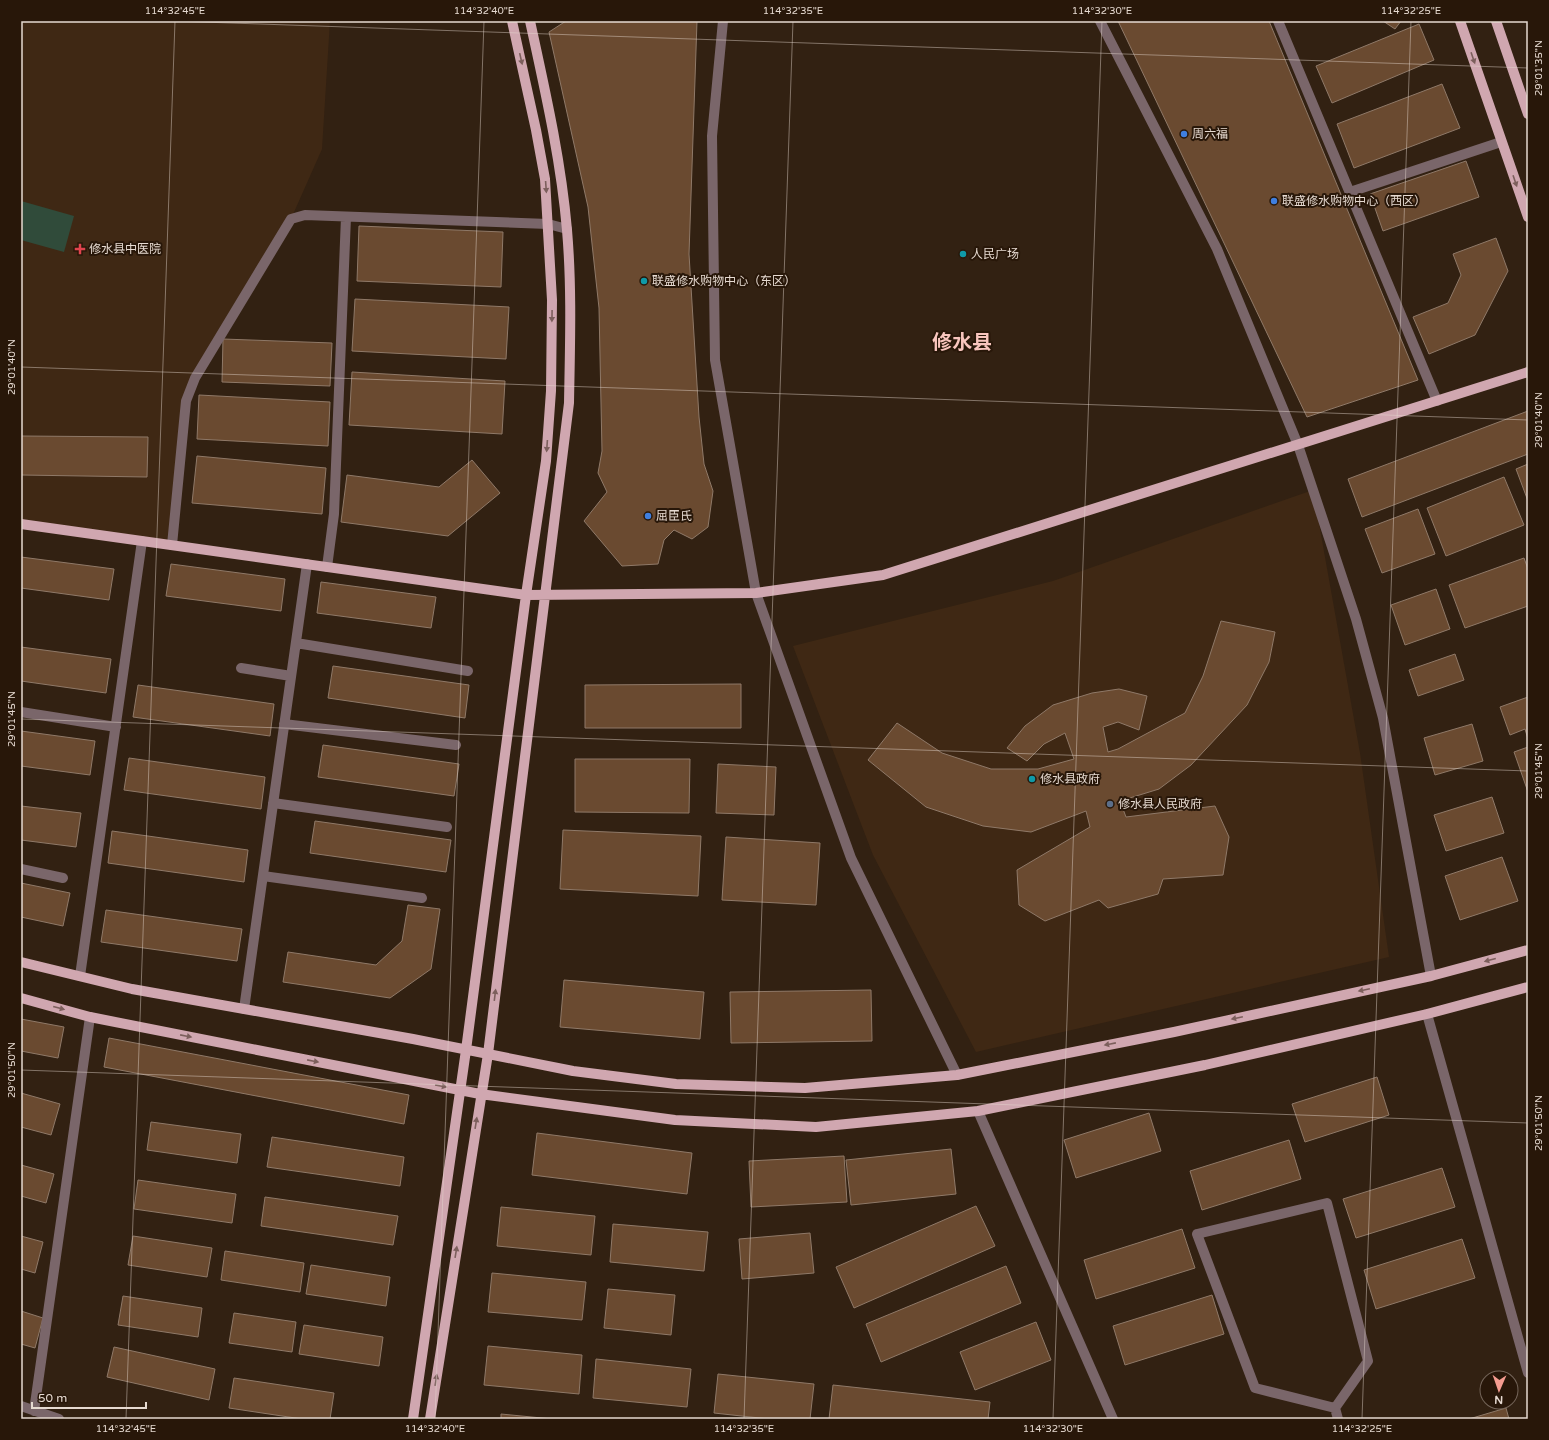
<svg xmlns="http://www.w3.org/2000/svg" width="1549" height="1440" viewBox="0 0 1549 1440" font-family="'Varela Round','Noto Sans SC',sans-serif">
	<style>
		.built { fill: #3f2814 }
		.green { fill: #304b3a }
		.building { fill: #6a4a30; stroke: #8f7968 }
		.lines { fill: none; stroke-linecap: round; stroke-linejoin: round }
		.minor { stroke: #7a666a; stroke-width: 10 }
		.major { stroke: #d0a7b0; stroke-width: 10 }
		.oneway { fill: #7c5f5c }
		.ticks { fill: none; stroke: #e6dad1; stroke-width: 1; stroke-opacity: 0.45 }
		.shop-dot { fill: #3f7fe0; stroke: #281709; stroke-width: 1.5 }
		.health-dot { fill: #e0444e; stroke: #281709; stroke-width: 1.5 }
		.culture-dot { fill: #0f9aa8; stroke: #281709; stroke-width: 1.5 }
		.service-dot { fill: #5c6f8a; stroke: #281709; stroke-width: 1.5 }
		.labels { text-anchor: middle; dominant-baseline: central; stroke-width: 4; stroke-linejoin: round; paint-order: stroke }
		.poi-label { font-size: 12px; fill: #e6dad1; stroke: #281709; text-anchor: start }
		.town-label { font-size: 20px; font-weight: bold; fill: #f8c5bd; stroke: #281709 }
		.neatline { fill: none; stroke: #e6dad1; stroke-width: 1.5 }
		.ticks-label { font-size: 10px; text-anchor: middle; fill: #e6dad1 }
	</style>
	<rect width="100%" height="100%" fill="#322112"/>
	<!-- built -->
	<path class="built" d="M21 21H330L322 149 291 219 186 401 172 545 21 524Z
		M1313 490 1360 753 1389 957 976 1052 873 855 793 646 1053 581Z"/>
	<!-- green -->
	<path class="green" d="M21 201 74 216 64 252 21 240Z"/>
	<!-- building -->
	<path class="building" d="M566 21H697L689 254 699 417 704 464 713 491 708 527 692 539 674 530 664 540 658 564 622 566 584 521 607 492 598 473 602 451 599 308 588 207 549 32Z
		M1118 21H1269L1418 380 1307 417Z
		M1383 21H1401L1395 29Z
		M1419 24 1434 60 1332 103 1316 66Z
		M1442 84 1460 128 1354 168 1337 124Z
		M1466 161 1479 197 1383 231 1370 194Z
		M359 226 503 232 501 287 357 281Z
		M1496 238 1508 271 1475 335 1429 354 1413 317 1448 303 1461 275 1453 254Z
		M355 299 509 307 506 359 352 351Z
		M223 339 332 343 330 386 222 382Z
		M352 372 505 381 502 434 349 425Z
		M199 395 330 402 328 446 197 439Z
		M1528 411V454L1362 517 1348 479Z
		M21 436 148 437 147 477 21 475Z
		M197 456 326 468 322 514 192 503Z
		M472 460 500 493 448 536 341 522 347 475 439 487Z
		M1528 464V501L1516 469Z
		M1504 477 1524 525 1446 556 1427 508Z
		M1418 509 1435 554 1382 573 1365 529Z
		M21 557 114 569 109 600 21 588Z
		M1524 558 1528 569V606L1465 628 1449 585Z
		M171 564 285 579 281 611 166 596Z
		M321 582 436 597 431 628 317 613Z
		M1436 589 1450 629 1405 645 1391 605Z
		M1221 621 1275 632 1269 662 1247 705 1191 765 1159 789 1120 801 1126 817 1215 806 1229 837 1223 875 1163 879 1158 894 1108 908 1099 900 1045 921 1019 905 1017 870 1090 827 1086 811 1031 832 983 826 926 807 868 760 897 723 942 753 991 769H1038L1074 759 1065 733 1044 744 1027 761 1007 748 1025 726 1053 705 1092 693 1119 689 1147 696 1139 730 1118 722 1103 727 1108 752 1118 749 1185 713 1203 676Z
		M21 647 111 659 106 693 21 681Z
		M1455 654 1464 680 1418 696 1409 670Z
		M333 666 469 685 465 718 328 698Z
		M741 684V728H585V685Z
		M138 685 274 704 270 736 133 717Z
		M1528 697V739L1525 729 1510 735 1500 707Z
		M1472 724 1483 761 1435 775 1424 738Z
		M21 731 95 741 90 775 21 766Z
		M323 745 459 764 454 796 318 777Z
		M1528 747V792L1514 752Z
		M129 758 265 777 261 809 124 790Z
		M575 759H690L689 813 575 812Z
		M718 764 776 767 774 815 716 813Z
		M1492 797 1504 833 1446 851 1434 815Z
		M21 806 81 813 76 847 21 840Z
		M315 821 451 840 446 872 310 853Z
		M563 830 701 836 698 896 560 889Z
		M112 831 248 850 244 882 108 863Z
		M726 837 820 843 816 905 722 900Z
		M1502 857 1518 901 1460 920 1445 876Z
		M21 883 70 893 63 926 21 917Z
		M408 905 440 909 431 969 390 998 283 982 288 952 376 965 402 941Z
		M106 910 242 929 237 961 101 942Z
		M564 980 704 992 700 1039 560 1027Z
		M871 990 872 1041 731 1043 730 992Z
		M21 1019 64 1027 58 1058 21 1051Z
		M109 1038 409 1095 404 1124 104 1067Z
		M1377 1077 1389 1115 1305 1142 1292 1104Z
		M21 1093 60 1104 51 1135 21 1127Z
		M1149 1113 1161 1151 1076 1178 1064 1140Z
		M151 1122 241 1134 237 1163 147 1150Z
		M537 1133 692 1153 687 1194 532 1175Z
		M272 1137 404 1157 400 1186 267 1167Z
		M1289 1140 1301 1179 1202 1210 1190 1171Z
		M951 1149 956 1194 851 1205 846 1160Z
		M844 1156 847 1202 751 1207 749 1161Z
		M21 1165 54 1174 46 1203 21 1196Z
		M1442 1168 1455 1207 1356 1238 1343 1199Z
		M138 1180 236 1194 232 1223 134 1209Z
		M265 1197 398 1216 393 1245 261 1226Z
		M976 1206 995 1246 854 1308 836 1267Z
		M501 1207 595 1216 591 1255 497 1246Z
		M613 1224 708 1232 704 1271 610 1262Z
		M1182 1229 1195 1268 1096 1299 1084 1260Z
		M810 1233 814 1273 742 1279 739 1239Z
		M21 1236 43 1242 35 1273 21 1269Z
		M133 1236 212 1248 207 1277 128 1265Z
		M1462 1239 1475 1278 1376 1309 1364 1270Z
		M225 1251 304 1263 300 1292 221 1280Z
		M311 1265 390 1277 386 1306 306 1294Z
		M1006 1266 1021 1303 881 1362 866 1324Z
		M492 1273 586 1282 582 1320 488 1312Z
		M608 1289 675 1295 671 1335 604 1328Z
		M1212 1295 1224 1334 1125 1365 1113 1326Z
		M123 1296 202 1308 198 1337 118 1325Z
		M21 1311 43 1318 35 1348 21 1344Z
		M234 1313 296 1322 292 1352 229 1343Z
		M1036 1322 1051 1360 975 1390 960 1352Z
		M304 1325 383 1337 379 1366 299 1354Z
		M488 1346 582 1355 579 1394 484 1385Z
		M114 1347 215 1369 209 1400 107 1377Z
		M596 1359 691 1369 687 1407 593 1398Z
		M718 1374 814 1384 810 1419H769L714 1413Z
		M234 1378 334 1393 330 1419H302L229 1408Z
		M833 1385 990 1402 988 1419H829Z
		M1506 1408 1509 1419H1469Z
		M501 1414 552 1419H501Z"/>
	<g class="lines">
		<!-- minor -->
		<path class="minor" d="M723 21 712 136 715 360 756 593 851 858 957 1075
			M1100 21 1217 249 1298 445 1356 619 1383 718 1431 976
			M1278 21 1437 401
			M1350 192 1501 142
			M172 545 186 401 195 378 291 219 305 215 548 224 567 229
			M327 567 334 514 346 217
			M296 643 468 671
			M241 668 291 676
			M21 712 116 727
			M284 724 456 745
			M273 803 447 827
			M21 869 63 878
			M263 876 422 898
			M80 976 142 541
			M244 1009 307 564
			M1427 1014 1528 1373
			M978 1111 1113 1419
			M1327 1203 1368 1361 1335 1408 1255 1388 1197 1234Z
			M21 1406 59 1419
			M1335 1408 1338 1419
			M34 1411 90 1017"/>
		<!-- major -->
		<path class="major" d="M1460 21 1528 217
			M1496 21 1528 114
			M21 524 526 595 756 593 883 575 1528 372
			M21 962 132 989 413 1039 573 1071 676 1084 805 1088 957 1075 1174 1032 1431 976 1528 950
			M21 998 90 1017 480 1094 675 1120 816 1127 978 1111 1205 1065 1427 1014 1528 987
			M413 1419 466 1050 526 595 546 461 551 391 552 300 545 179 536 130 512 21
			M430 1419 488 1054 569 403C570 345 572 288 567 230 561 160 545 90 530 21"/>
	</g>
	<!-- one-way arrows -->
	<defs><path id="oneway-solid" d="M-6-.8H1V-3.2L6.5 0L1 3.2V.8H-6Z"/></defs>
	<g class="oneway">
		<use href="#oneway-solid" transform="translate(1473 58) rotate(71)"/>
		<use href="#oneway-solid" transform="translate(521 59) rotate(77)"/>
		<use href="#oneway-solid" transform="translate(1515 181) rotate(71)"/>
		<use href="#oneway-solid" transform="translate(546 187) rotate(86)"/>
		<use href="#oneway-solid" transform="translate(552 316) rotate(91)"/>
		<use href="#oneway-solid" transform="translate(547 446) rotate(94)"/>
		<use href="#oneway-solid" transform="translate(1490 960) rotate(165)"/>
		<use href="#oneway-solid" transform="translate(1364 990) rotate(168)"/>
		<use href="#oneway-solid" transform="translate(495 995) rotate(-83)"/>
		<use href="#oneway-solid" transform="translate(59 1008) rotate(15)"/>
		<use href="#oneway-solid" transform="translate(1237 1018) rotate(168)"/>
		<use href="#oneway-solid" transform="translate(186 1036) rotate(11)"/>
		<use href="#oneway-solid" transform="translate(1110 1044) rotate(169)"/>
		<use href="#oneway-solid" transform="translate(313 1061) rotate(11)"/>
		<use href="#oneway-solid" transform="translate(441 1086) rotate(11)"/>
		<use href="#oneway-solid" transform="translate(476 1123) rotate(-81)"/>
		<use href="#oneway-solid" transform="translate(456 1252) rotate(-81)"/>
		<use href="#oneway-solid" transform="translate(436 1380) rotate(-81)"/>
	</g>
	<!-- ticks -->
	<path class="ticks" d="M173 21 1528 68M21 367 1528 420M21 719 1528 771M21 1070 1528 1123M126 1419 175 21M435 1419 484 21M744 1419 793 21M1053 1419 1102 21M1362 1419 1411 21"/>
	<!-- markers -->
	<g class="shop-dot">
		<circle cx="1184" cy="134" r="4"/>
		<circle cx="1274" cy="201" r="4"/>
		<circle cx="648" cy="516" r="4"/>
	</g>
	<path class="health-dot" d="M78 243h4v4h4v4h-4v4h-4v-4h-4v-4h4z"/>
	<g class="culture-dot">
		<circle cx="963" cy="254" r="4"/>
		<circle cx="644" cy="281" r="4"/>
		<circle cx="1032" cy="779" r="4"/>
	</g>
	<circle class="service-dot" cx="1110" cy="804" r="4"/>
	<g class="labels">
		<!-- poi labels -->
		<g class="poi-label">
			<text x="1192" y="134">周六福</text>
			<text x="1282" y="201">联盛修水购物中心（西区）</text>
			<text x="89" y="249">修水县中医院</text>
			<text x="971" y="254">人民广场</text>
			<text x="652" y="281">联盛修水购物中心（东区）</text>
			<text x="656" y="516">屈臣氏</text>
			<text x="1040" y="779">修水县政府</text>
			<text x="1118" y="804">修水县人民政府</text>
		</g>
		<!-- town labels -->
		<g class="town-label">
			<text x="962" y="343">修水县</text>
		</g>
	</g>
	<!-- border -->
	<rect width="1549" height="1440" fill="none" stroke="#281709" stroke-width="44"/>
	<!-- north arrow -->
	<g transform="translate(1499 1390) rotate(182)"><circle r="19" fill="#281709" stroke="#746559"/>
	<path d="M0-3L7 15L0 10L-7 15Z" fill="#f59c90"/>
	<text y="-6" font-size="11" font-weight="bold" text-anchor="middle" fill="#e6dad1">N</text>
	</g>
	<!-- scale -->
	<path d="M32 1402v6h114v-6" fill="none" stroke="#e6dad1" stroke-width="2"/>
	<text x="38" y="1402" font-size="12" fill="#e6dad1" stroke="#281709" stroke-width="3" paint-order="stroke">50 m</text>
	<rect x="22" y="22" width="1505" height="1396" class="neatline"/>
	<g class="ticks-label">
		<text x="175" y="14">114°32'45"E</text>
		<text x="484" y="14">114°32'40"E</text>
		<text x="793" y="14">114°32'35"E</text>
		<text x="1102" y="14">114°32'30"E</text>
		<text x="1411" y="14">114°32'25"E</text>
		<text transform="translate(1538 68) rotate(-90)" y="4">29°01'35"N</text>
		<text transform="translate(11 367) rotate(-90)" y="4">29°01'40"N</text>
		<text transform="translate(1538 420) rotate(-90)" y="4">29°01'40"N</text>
		<text transform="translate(11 719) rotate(-90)" y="4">29°01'45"N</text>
		<text transform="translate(1538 771) rotate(-90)" y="4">29°01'45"N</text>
		<text transform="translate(11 1070) rotate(-90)" y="4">29°01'50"N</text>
		<text transform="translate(1538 1123) rotate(-90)" y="4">29°01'50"N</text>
		<text x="126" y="1432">114°32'45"E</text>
		<text x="435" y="1432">114°32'40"E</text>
		<text x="744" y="1432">114°32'35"E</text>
		<text x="1053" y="1432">114°32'30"E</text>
		<text x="1362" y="1432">114°32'25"E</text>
	</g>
</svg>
